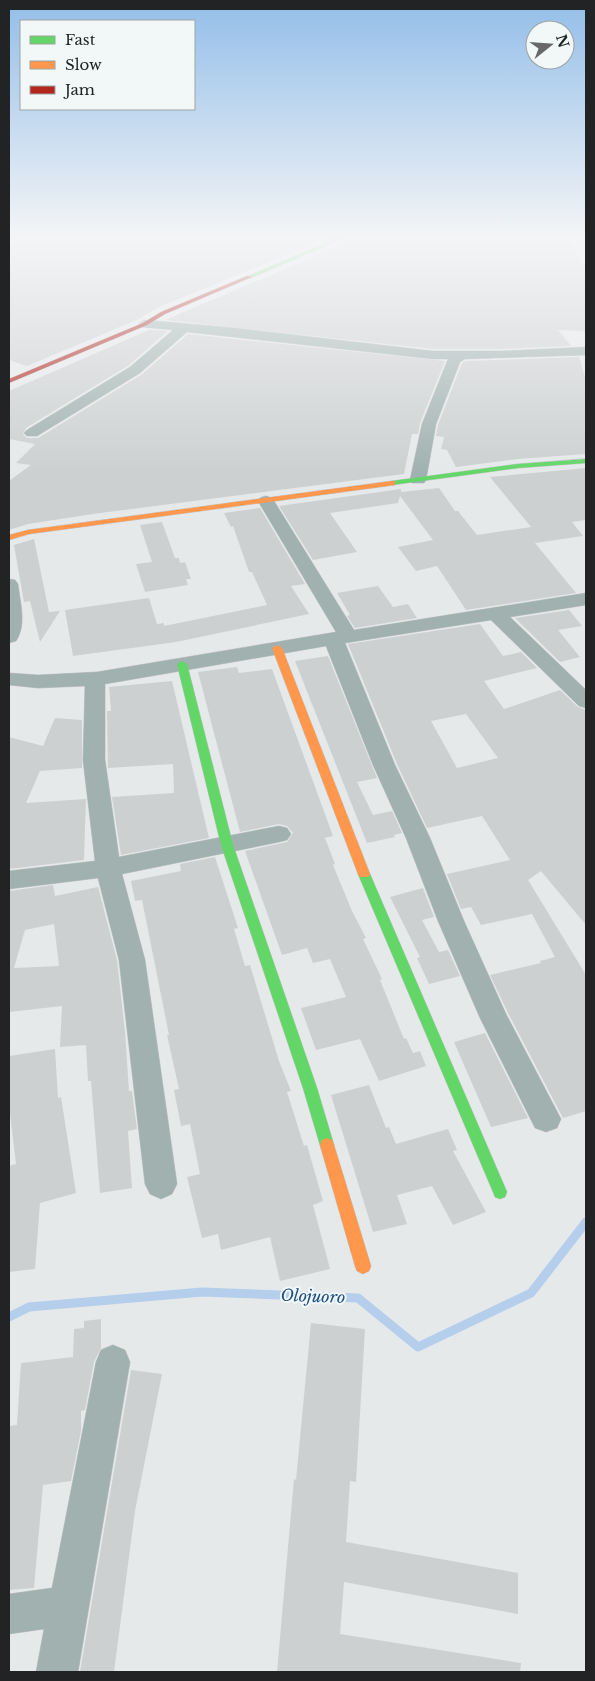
<svg xmlns="http://www.w3.org/2000/svg" width="595" height="1681" viewBox="0 0 595 1681" font-family="'Libre Baskerville',serif">
	<style>
		.lines { fill: none; stroke-linecap: round; stroke-linejoin: round }
		.stream { stroke: #b5ceeb; stroke-width: 9 }
		.building { fill: #cdd0d1; fill-rule: evenodd }
		.street-casing { stroke: #c3c5c6; stroke-width: 1 }
		.fast-casing { stroke: #c3c5c6; stroke-width: 1 }
		.slow-casing { stroke: #c3c5c6; stroke-width: 1 }
		.jam-casing { stroke: #c3c5c6; stroke-width: 1 }
		.street { fill: #a0b1af; fill-rule: evenodd }
		.fast { fill: #63d668; fill-rule: evenodd }
		.slow { fill: #ff974d; fill-rule: evenodd }
		.jam { fill: #b3261e; fill-rule: evenodd }
		.labels { text-anchor: middle; dominant-baseline: central; stroke-width: 4; stroke-linejoin: round; paint-order: stroke }
		.near-water-label { font-size: 16px; font-style: italic; fill: #204f82; stroke: #f2f8f8 }
	</style>
	<rect width="100%" height="100%" fill="#e6e9ea"/>
	<g class="lines">
		<!-- stream -->
		<path class="stream" d="M9 1317 29 1307 202 1292 358 1298 418 1347 531 1293 586 1222"/>
	</g>
	<!-- building -->
	<path class="building" d="M15 239H325L157 308 139 319 27 366 9 360V243L15 242Z
		M347 239H569L586 271V331L558 330 571 346 501 349H433L165 320 344 244Z
		M149 330 168 331 129 365 26 428 23 434 27 438H38L141 375 188 334 445 361 420 423 418 434H412L404 474 93 514 28 524 9 530V481L31 465 16 463 35 444 9 439V391Z
		M579 357 586 380V454L518 459 456 467 447 450 441 449 444 437 436 436 438 425 462 363 466 361Z
		M586 468V520L572 522 583 536 535 543 576 593 466 610 437 566 416 571 398 547 433 540 400 496 398 503 330 513 357 552 313 560 279 506 401 489V492L439 488 455 511H458L477 535 531 527 490 477Z
		M260 508 305 584 291 586 309 614 176 642 73 656 65 610 149 598 157 624 164 623V626L267 605 252 572H249L233 526 231 527 224 513Z
		M162 522 175 558H179L180 563 185 562 191 579H186L188 585 145 592 136 564 152 562 140 525Z
		M34 539 49 612 60 611 40 642 30 601 24 602 14 545Z
		M378 586 393 607 408 604 417 618 355 628 347 616 350 615 337 593Z
		M569 610 582 626 558 630 580 657 560 662 515 618Z
		M480 624 503 656 521 652 537 668 484 681 504 709 560 690 578 707 586 710V925L541 871 528 880 586 975V1111L563 1118 508 1013 490 975 541 963 540 961 555 957 532 914 481 925 471 907 461 909 447 874 510 860 482 816 427 828 397 764 348 644ZM466 714 498 758 457 768 431 721Z
		M328 656 377 778 357 782 373 815 392 811 402 833 394 835 395 837 367 843 295 661Z
		M237 667 239 673 272 669 333 836 325 838 335 864 333 865 352 911 366 938 363 939 382 979 380 980 404 1039 406 1038 413 1053 420 1051 426 1066 379 1081 360 1039 316 1050 301 1008 346 997 330 959 313 963 307 948 282 955 245 851 287 842 293 833 287 826 279 824 240 832 198 672Z
		M172 681 209 838 121 855 112 797 174 793 173 764 108 768 107 711H111L109 687Z
		M55 718 82 720V768L40 771 26 803 86 799 84 860 9 869V737L43 746Z
		M215 857 238 928 234 929 245 966 250 965 279 1061 291 1091 287 1092 304 1146 307 1145 323 1201 313 1205 330 1269 280 1281 270 1237 221 1250 218 1234 202 1238 187 1177 200 1174 190 1124 181 1126 174 1090 179 1089 167 1035H169L142 900 135 901 131 881 181 871 180 864Z
		M53 885 55 896 98 887 117 960 125 1032 129 1091H132L137 1129 128 1131 132 1188 100 1193 91 1081H88L86 1045 60 1047 62 1006 9 1012V891ZM54 924 59 966 14 968 25 930Z
		M423 888 434 917 422 920 439 952 448 950 460 976 429 984 417 958 420 957 390 897Z
		M485 1033 528 1118 491 1127 454 1042Z
		M55 1049 58 1098 61 1097 76 1193 40 1203 35 1269 9 1272V1166L16 1164 9 1105V1056Z
		M369 1085 386 1128 389 1127 396 1144 448 1129 457 1150 453 1151 486 1212 453 1225 432 1186 397 1195 407 1224 373 1232 331 1095Z
		M101 1319V1348L94 1362 85 1410 81 1411V1431L71 1481 43 1485 34 1588 9 1590V1426L17 1425 21 1363 73 1357 74 1329 84 1328V1321Z
		M311 1323 365 1329 356 1482 350 1481 346 1542 518 1573V1614L344 1582 340 1634 521 1663 520 1672H277L294 1479 296 1480Z
		M131 1370 162 1374 135 1511 114 1672H80Z"/>
	<g class="lines">
		<defs>
			<path id="street" d="M145 320 235 328 433 351H501L586 347V355L465 359 460 362 436 424 426 480 424 483H412L410 480 422 424 448 359H433L187 332 140 373 37 436H27L24 433 27 430 130 367 173 330 141 327 139 324Z
				M266 496 272 498 274 501 354 630 586 593V605L510 617 586 690V708L579 706 491 620 345 643 395 765 430 838 464 921 506 1014 561 1119 557 1128 546 1132 535 1128 480 1018 438 921 406 838 373 765 326 646 105 684V760L119 857 279 826 287 828 291 834 287 840 279 842 122 874 145 960 177 1184 172 1194 161 1199 150 1194 145 1184 119 960 98 878 9 889V871L95 861 83 760 85 686 38 688 9 685V673L38 675 97 672 336 632 258 501 260 498Z
				M9 579 15 580 18 584C20 602 27 625 16 641L9 643Z
				M113 1345 125 1350 130 1362 78 1672H36L44 1629 9 1634V1594L52 1588 96 1362 101 1350Z"/>
			<path id="fast" d="M335 239H342L251 278 246 277Z
				M586 459V463L518 468 392 485 388 483 392 481 518 464Z
				M182 661 187 664 233 845 317 1088 334 1145 332 1150 327 1152 322 1150 320 1145 303 1088 221 845 177 664Z
				M364 870 368 871 370 874 507 1192 505 1197 500 1199 495 1197 493 1192 358 874 360 871Z"/>
			<path id="slow" d="M392 481H395V485L29 534 9 540V535L28 530Z
				M277 645 282 648 370 874 368 877H360L358 874 272 648Z
				M327 1138 332 1140 334 1145 371 1266 369 1271 363 1274 357 1271 355 1266 320 1145 322 1140Z"/>
			<path id="jam" d="M247 276 252 277 165 314 147 325 9 383V379L143 323 161 312Z"/>
		</defs>
		<!-- street casing -->
		<use href="#street" class="street-casing"/>
		<!-- fast casing -->
		<use href="#fast" class="fast-casing"/>
		<!-- slow casing -->
		<use href="#slow" class="slow-casing"/>
		<!-- jam casing -->
		<use href="#jam" class="jam-casing"/>
		<!-- street -->
		<use href="#street" class="street"/>
		<!-- fast -->
		<use href="#fast" class="fast"/>
		<!-- slow -->
		<use href="#slow" class="slow"/>
		<!-- jam -->
		<use href="#jam" class="jam"/>
	</g>
	<!-- sky -->
	<linearGradient id="sky" x2="0" y2="1"><stop stop-color="#93bee9"/><stop offset="0.5" stop-color="#f4f5f6"/><stop offset="1" stop-color="#f4f5f6" stop-opacity="0"/></linearGradient>
	<rect width="595" height="474" fill="url(#sky)"/>
	<g class="labels">
		<!-- near-water labels -->
		<g class="near-water-label">
			<text transform="translate(313 1296) rotate(2)">Olojuoro</text>
		</g>
	</g>
	<!-- border -->
	<rect width="595" height="1681" fill="none" stroke="#212324" stroke-width="20"/>
	<!-- legend -->
	<rect x="20" y="20" width="175" height="90" fill="#f2f8f8" stroke="#9ea3a3"/>
	<rect x="30" y="36" width="25" height="8" fill="#63d668" stroke="#9ea3a3"/>
	<text x="65" y="45" font-size="15" fill="#212324">Fast</text>
	<rect x="30" y="61" width="25" height="8" fill="#ff974d" stroke="#9ea3a3"/>
	<text x="65" y="70" font-size="15" fill="#212324">Slow</text>
	<rect x="30" y="86" width="25" height="8" fill="#b3261e" stroke="#9ea3a3"/>
	<text x="65" y="95" font-size="15" fill="#212324">Jam</text>
	<!-- north arrow -->
	<g transform="translate(550 45) rotate(73)"><circle r="24" fill="#f2f8f8" stroke="#9ea3a3"/>
	<path d="M0-4L9 19L0 12L-9 19Z" fill="#666869"/>
	<text y="-8" font-size="14" font-weight="bold" text-anchor="middle" fill="#212324">N</text>
	</g>
</svg>
